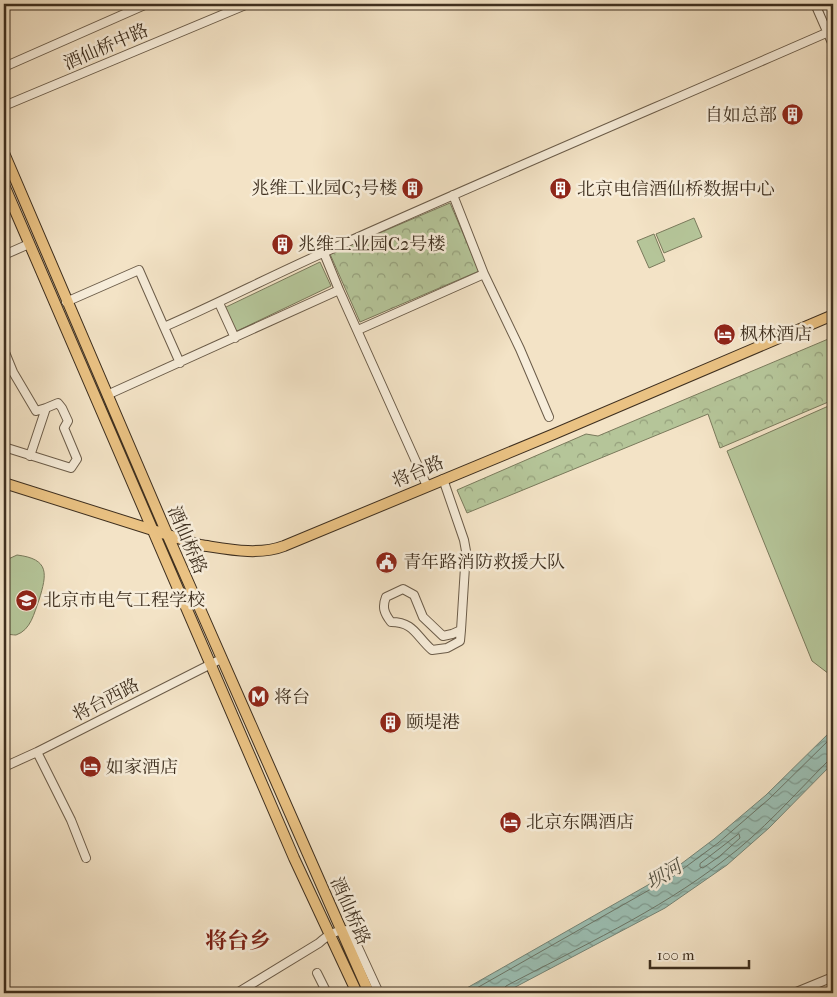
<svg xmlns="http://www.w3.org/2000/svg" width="837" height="997" viewBox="0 0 837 997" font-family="'IM FELL French Canon','Noto Serif SC',serif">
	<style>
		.green { fill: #b5c599; stroke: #7a7a5c }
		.park { fill: url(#park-crowns); stroke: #7a7a5c }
		.water { fill: url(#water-waves); stroke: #768577 }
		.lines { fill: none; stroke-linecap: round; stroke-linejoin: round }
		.shore { stroke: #6c7668; stroke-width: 1 }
		.minor-casing { stroke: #6b5c49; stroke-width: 10 }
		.major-casing { stroke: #3e2f1f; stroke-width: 12 }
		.minor { stroke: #f7edda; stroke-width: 8 }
		.major { stroke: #eac283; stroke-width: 10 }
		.labels { text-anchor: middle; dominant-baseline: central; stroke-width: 5; stroke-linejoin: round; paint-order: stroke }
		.street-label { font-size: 18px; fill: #3e2f1f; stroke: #f7edda }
		.poi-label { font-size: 18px; fill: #3e2f1f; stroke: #f7edda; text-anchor: start }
		.water-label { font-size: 19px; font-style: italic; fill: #555344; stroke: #f7edda }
		.district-label { font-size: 22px; font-weight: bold; fill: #7a1f14; stroke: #f7edda }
	</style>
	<defs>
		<pattern id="park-crowns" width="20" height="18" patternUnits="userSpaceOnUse" patternTransform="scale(1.25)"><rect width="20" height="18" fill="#b5c599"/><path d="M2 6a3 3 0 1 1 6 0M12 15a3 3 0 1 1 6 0" fill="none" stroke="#95a07c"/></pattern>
		<pattern id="water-waves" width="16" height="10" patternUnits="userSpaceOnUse" patternTransform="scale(1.25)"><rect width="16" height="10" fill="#9bbeb2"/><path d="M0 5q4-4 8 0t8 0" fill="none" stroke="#809b90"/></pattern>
	</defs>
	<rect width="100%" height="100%" fill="#f3e3c6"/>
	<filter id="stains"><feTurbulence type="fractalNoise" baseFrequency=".004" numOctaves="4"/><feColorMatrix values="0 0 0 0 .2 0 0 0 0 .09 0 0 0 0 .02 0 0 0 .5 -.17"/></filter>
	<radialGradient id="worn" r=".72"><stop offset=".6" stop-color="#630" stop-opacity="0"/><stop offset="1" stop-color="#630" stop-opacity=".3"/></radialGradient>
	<!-- green -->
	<path class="green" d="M694 218 702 237 664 253 656 234Z
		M654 234 665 261 649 268 637 241Z
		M320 262 331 286 235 332 224 308Z
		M833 404V677L812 661 727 451Z
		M17 555C50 559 47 574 39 600 34 613 31 630 16 635 13 635 7 634 4 634V561Z"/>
	<!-- park -->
	<path class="park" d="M450 203 479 271 360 322 330 254Z
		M833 337V400L720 448 708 414 467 513 457 490 586 434 598 436Z"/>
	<!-- water -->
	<path class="water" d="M833 729V763L769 828 727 865 665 908 504 993H458L669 873 714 839 766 795Z"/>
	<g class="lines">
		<!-- shore -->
		<path class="shore" d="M739 834 740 838 720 856 703 868 700 867V864Z
			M468 993 672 877 718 843 769 799 833 736
			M503 993 504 989 506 986C580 947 657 912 723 861 762 832 794 795 828 761L833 760"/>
		<defs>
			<path id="minor" d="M815 4 833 45
				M825 4 833 23
				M4 67 147 4
				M4 106 248 4
				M453 195 484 274 520 349 549 417
				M4 255 29 244
				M339 290 427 486
				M66 302 139 270 164 327
				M219 303 235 338
				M358 330 484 274
				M4 350 13 372 36 411 46 408
				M180 363 164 327C219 303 271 276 325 252 494 176 664 104 833 30
				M107 395 339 290 324 253
				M4 447 71 468 77 459 64 428 68 421 62 408 58 403 46 408 30 456
				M443 479 464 540 466 551 461 630 452 634 443 636 423 617 414 595 403 589 386 597C382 607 384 613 391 622 414 622 416 636 432 650L447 648 460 641 461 630
				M37 752 71 820 86 858
				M4 767 37 752 221 659
				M317 973 327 993
				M237 993 319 943C329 934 336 930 350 930L379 993
				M794 993 833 977"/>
			<path id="major" d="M4 153 168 536 369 993
				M4 185 294 858 357 993
				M4 483 200 545C227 549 258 556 284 546L554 434 833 315"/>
		</defs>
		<!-- minor casing -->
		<use href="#minor" class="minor-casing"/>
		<!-- major casing -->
		<use href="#major" class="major-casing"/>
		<!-- minor -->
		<use href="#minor" class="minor"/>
		<!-- major -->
		<use href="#major" class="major"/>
	</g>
	<!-- icons -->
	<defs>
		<symbol id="building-disc" viewBox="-11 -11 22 22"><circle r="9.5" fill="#8f2418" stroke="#f7edda"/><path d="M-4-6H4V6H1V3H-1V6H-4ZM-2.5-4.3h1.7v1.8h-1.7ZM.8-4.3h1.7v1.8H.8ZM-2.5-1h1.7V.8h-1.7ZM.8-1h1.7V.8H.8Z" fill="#fff"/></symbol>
		<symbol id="hotel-disc" viewBox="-11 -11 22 22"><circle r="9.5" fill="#8f2418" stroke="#f7edda"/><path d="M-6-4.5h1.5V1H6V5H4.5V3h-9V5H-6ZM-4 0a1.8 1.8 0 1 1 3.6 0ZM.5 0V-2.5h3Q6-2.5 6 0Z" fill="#fff"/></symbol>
		<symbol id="civic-disc" viewBox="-11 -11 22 22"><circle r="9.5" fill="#8f2418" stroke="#f7edda"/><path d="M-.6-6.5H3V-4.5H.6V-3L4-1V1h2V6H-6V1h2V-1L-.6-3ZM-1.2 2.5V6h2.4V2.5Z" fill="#fff"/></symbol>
		<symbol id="school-disc" viewBox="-11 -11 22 22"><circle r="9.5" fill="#8f2418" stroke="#f7edda"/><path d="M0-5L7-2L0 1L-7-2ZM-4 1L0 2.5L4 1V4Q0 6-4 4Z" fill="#fff"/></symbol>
		<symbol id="metro-disc" viewBox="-11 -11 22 22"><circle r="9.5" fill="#8f2418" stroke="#f7edda"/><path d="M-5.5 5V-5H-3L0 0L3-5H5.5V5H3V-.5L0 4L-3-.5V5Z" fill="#fff"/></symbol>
	</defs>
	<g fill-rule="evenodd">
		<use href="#building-disc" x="780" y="102" width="25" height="25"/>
		<use href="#building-disc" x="400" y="176" width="25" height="25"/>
		<use href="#building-disc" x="548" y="176" width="25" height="25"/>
		<use href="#building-disc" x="270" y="232" width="25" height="25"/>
		<use href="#hotel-disc" x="712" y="322" width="25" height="25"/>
		<use href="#civic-disc" x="374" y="550" width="25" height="25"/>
		<use href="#school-disc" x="14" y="588" width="25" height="25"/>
		<use href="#metro-disc" x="246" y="684" width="25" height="25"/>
		<use href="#building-disc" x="378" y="710" width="25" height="25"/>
		<use href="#hotel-disc" x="78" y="754" width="25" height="25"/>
		<use href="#hotel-disc" x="498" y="810" width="25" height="25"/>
	</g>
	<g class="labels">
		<!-- street labels -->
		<g class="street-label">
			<text transform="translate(106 47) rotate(-23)">酒仙桥中路</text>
			<text transform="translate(418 472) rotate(-23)">将台路</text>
			<text transform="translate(187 540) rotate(67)">酒仙桥路</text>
			<text transform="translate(106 700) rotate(-27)">将台西路</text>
			<text transform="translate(350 911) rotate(66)">酒仙桥路</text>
		</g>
		<!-- poi labels -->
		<g class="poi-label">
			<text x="777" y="115" text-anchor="end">自如总部</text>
			<text x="397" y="188" text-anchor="end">兆维工业园C3号楼</text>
			<text x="577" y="189">北京电信酒仙桥数据中心</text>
			<text x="298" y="244">兆维工业园C2号楼</text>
			<text x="740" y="334">枫林酒店</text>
			<text x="403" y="562">青年路消防救援大队</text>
			<text x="43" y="600">北京市电气工程学校</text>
			<text x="274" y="697">将台</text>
			<text x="406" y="722">颐堤港</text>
			<text x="106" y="767">如家酒店</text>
			<text x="526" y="822">北京东隅酒店</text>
		</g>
		<!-- water labels -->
		<g class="water-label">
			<text transform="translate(664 875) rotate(-31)">坝河</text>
		</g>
		<!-- district labels -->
		<g class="district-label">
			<text x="238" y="941">将台乡</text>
		</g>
	</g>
	<!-- margin -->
	<rect width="837" height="997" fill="none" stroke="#f3e3c6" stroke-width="20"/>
	<rect x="5" y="5" width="827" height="987" fill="none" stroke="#3e2f1f" stroke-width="2.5"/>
	<rect x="10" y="10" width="817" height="977" fill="none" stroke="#3e2f1f"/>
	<!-- scale -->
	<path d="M650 960v8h99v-8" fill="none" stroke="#3e2f1f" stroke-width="2.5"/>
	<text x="657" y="960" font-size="15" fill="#3e2f1f" stroke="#f7edda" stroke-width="4" paint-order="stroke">100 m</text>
	<rect width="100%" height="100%" filter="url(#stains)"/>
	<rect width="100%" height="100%" fill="url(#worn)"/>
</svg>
